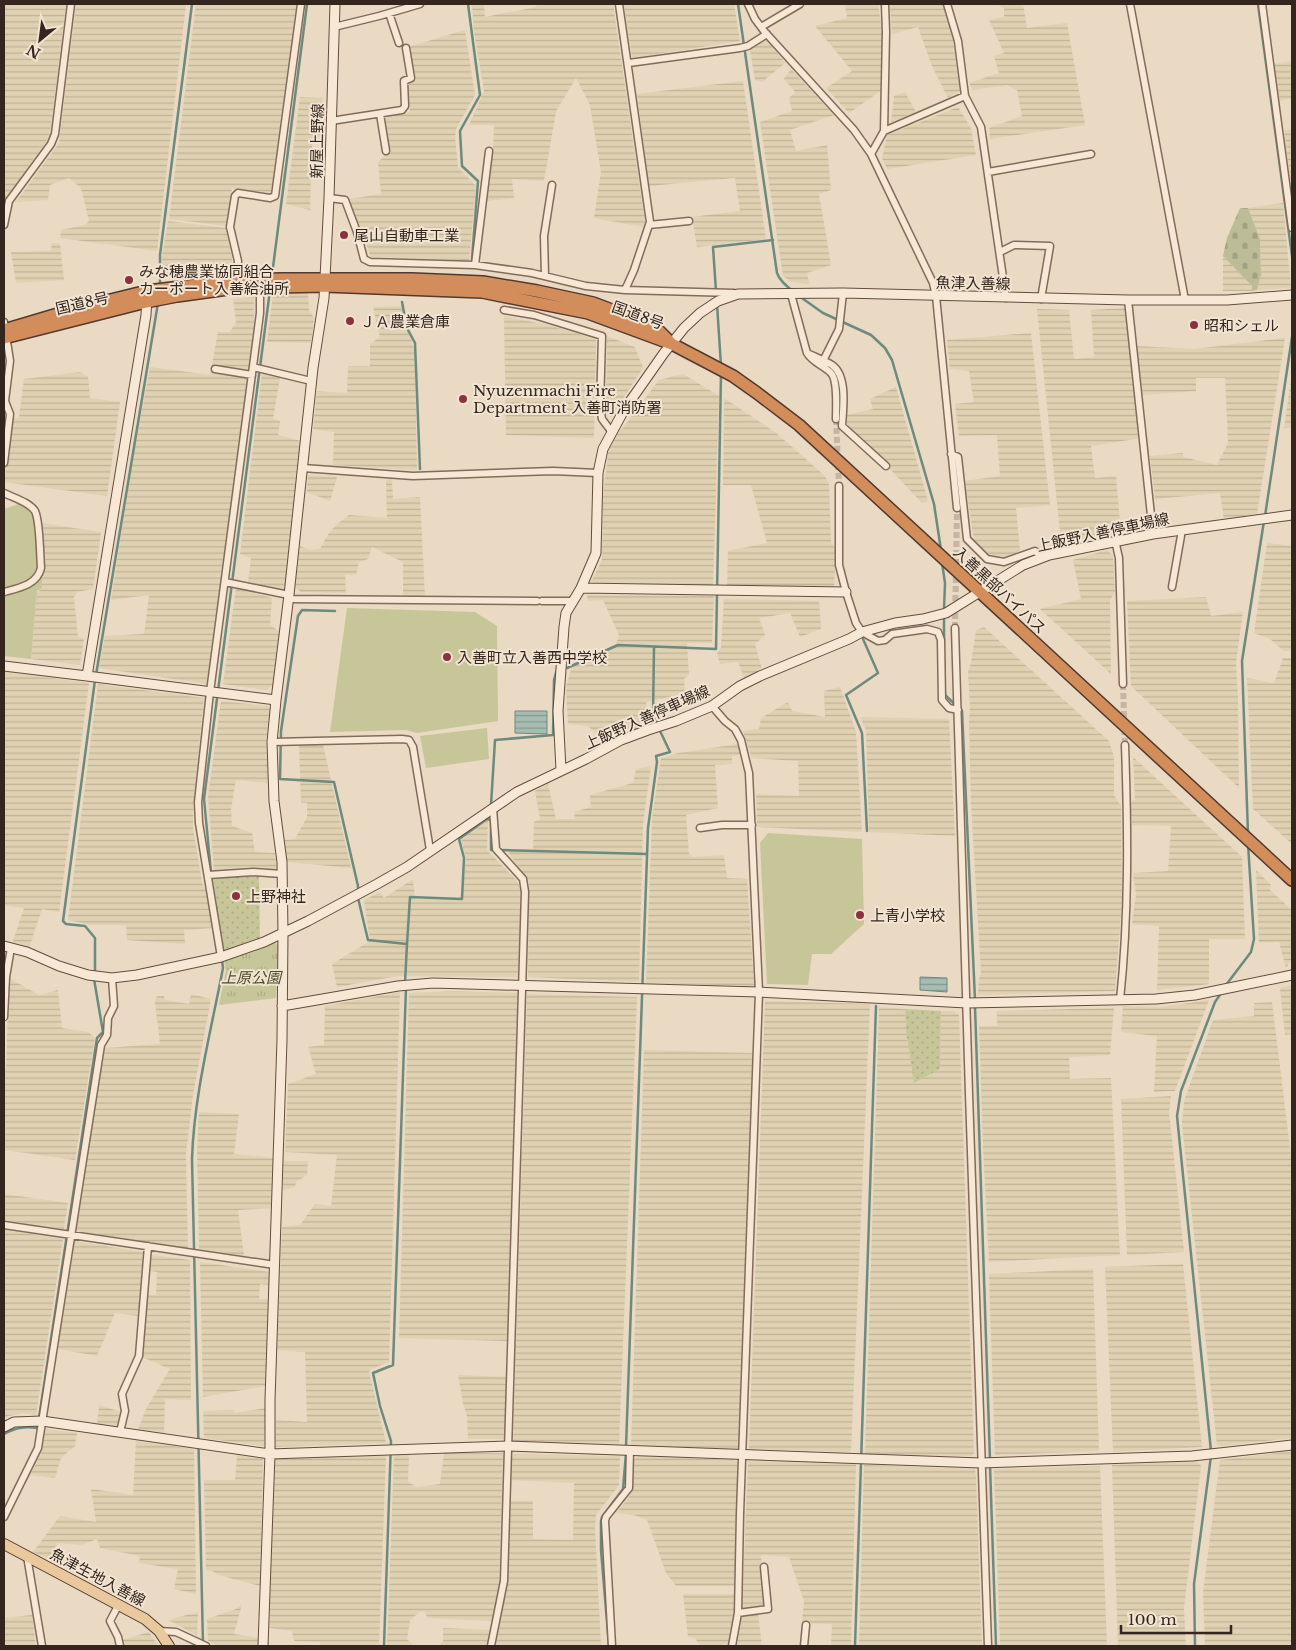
<svg xmlns="http://www.w3.org/2000/svg" width="1296" height="1650" viewBox="0 0 1296 1650" font-family="'Libre Baskerville','Noto Sans JP',serif">
	<style>
		.farmland { fill: url(#farmland-rules) }
		.grass { fill: url(#grass-dots) }
		.cemetery { fill: url(#cemetery-stones) }
		.park { fill: url(#park-tufts) }
		.garden { fill: #c7c698 }
		.water { fill: url(#water-rules); stroke: #6d8a7f }
		.lines { fill: none; stroke-linecap: round; stroke-linejoin: round }
		.stream { stroke: #6d8a7f; stroke-width: 2.5 }
		.street-tunnel { stroke: #c6b5a2; stroke-width: 6; stroke-dasharray: 6 3; stroke-linecap: butt }
		.street-casing { stroke: #836b5b; stroke-width: 9 }
		.secondary-casing { stroke: #644c3f; stroke-width: 11 }
		.primary-casing { stroke: #513a2f; stroke-width: 12 }
		.highway-casing { stroke: #513a2f; stroke-width: 14 }
		.street { stroke: #f6e8d5; stroke-width: 6 }
		.secondary { stroke: #f6e8d5; stroke-width: 9 }
		.primary { stroke: #eac89e; stroke-width: 10 }
		.highway { stroke: #d38d5a; stroke-width: 11 }
		.poi-dot { fill: #8c313e; stroke: #f2e4d2; stroke-width: 2 }
		.labels { text-anchor: middle; dominant-baseline: central; stroke-width: 4; stroke-linejoin: round; paint-order: stroke }
		.street-label { font-size: 15px; fill: #34261e; stroke: #f2e4d2 }
		.poi-label { font-size: 15px; fill: #34261e; stroke: #f2e4d2; text-anchor: start }
		.park-label { font-size: 15px; font-style: italic; fill: #4a4e27; stroke: #f2e4d2 }
	</style>
	<defs>
		<pattern id="farmland-rules" width="6" height="5" patternUnits="userSpaceOnUse" patternTransform="scale(1.25)"><rect width="6" height="5" fill="#dfd1b1"/><path d="M0 2.5h6" fill="none" stroke="#c0b398"/></pattern>
		<pattern id="grass-dots" width="8" height="8" patternUnits="userSpaceOnUse" patternTransform="scale(1.25)"><rect width="8" height="8" fill="#c7c698"/><path d="M2 2h.1M6 6h.1" fill="none" stroke="#acaa83" stroke-width="1.8" stroke-linecap="round"/></pattern>
		<pattern id="cemetery-stones" width="16" height="16" patternUnits="userSpaceOnUse" patternTransform="scale(1.25)"><rect width="16" height="16" fill="#bcbc97"/><path d="M2 7V4a2 2 0 0 1 4 0v3zM10 15v-3a2 2 0 0 1 4 0v3z" fill="#a2a182"/></pattern>
		<pattern id="park-tufts" width="24" height="20" patternUnits="userSpaceOnUse" patternTransform="scale(1.25)"><rect width="24" height="20" fill="#c7c698"/><path d="M3 7l-1-3M5 7V3M7 7l1-3M15 17l-1-3M17 17v-4M19 17l1-3" fill="none" stroke="#acaa83"/></pattern>
		<pattern id="water-rules" width="6" height="5" patternUnits="userSpaceOnUse" patternTransform="scale(1.25)"><rect width="6" height="5" fill="#a5bdb3"/><path d="M0 2.5h6" fill="none" stroke="#879991"/></pattern>
	</defs>
	<rect width="100%" height="100%" fill="#ead9c3"/>
	<!-- farmland -->
	<path class="farmland" d="M4 4H66L50 134 48 139 8 196 4 205Z
		M76 4H186L157 251 60 238 61 230 85 225 89 221 81 188 69 178 50 185 48 200 16 202 59 143Z
		M196 4H297L271 193 232 188 227 226 169 219Z
		M472 4H484L485 17 536 7 537 4H613L645 222 644 227 594 218 601 172 590 105 576 78 556 111 544 181 512 179 514 198 487 201 493 149 494 125H469L484 91 474 32Z
		M624 4H734L740 41 632 58Z
		M845 4H878L883 38 882 90 849 113 826 88 852 71 815 26 847 18Z
		M890 4H943L953 39 960 91 948 98 932 66 918 27 892 34Z
		M996 4H1023L1027 28 1067 23 1085 125 990 139 989 128 1022 116 1017 90 1007 85 973 90 969 83 999 73 994 56 1004 53 989 20 1004 17V8Z
		M465 30 475 95 456 129 455 137 458 167 476 186 469 260 371 257 349 199 381 194 378 162 389 152 385 117 410 112 407 86 416 79 408 47Z
		M767 40 785 63 762 82 755 80 750 50Z
		M1292 61V98L1280 101 1274 64Z
		M791 69 834 115 790 130 796 151 827 145 831 190 819 194 831 265 807 273 809 284 791 282 783 276 760 122 792 111 789 98 795 92 784 79Z
		M743 81 766 239 697 247 692 217 740 211 735 178 649 186 637 94Z
		M905 92 916 112 891 122 894 96Z
		M300 97 323 98 321 143 312 144 310 210 286 204Z
		M958 107 971 128 976 155 887 169 882 158 887 135Z
		M1292 129V193L1284 131Z
		M1283 203 1291 288 1257 290 1261 275 1260 239 1248 208Z
		M168 221 226 228 232 258 231 270 164 278 162 257Z
		M52 243 60 244 64 280 16 283 11 252 51 251Z
		M1223 256 1252 286V291H1223Z
		M308 293 309 310 314 318 311 343 267 342 273 294Z
		M254 297V325L207 684 99 668 105 636 144 634 149 595 111 600 133 458 150 367 210 375 218 332H230L236 322 233 299Z
		M403 306 415 355 417 470 333 465 334 432 313 429 317 391 347 393 348 366H370V344L380 337 373 307Z
		M1126 308 1141 438 1091 446 1095 478 1116 476 1121 533 1061 542 1037 309 1069 310 1074 359 1094 357 1091 310Z
		M504 316 543 324 573 332 596 340 594 438 506 435Z
		M1031 333 1050 505 1016 508 1020 551 1005 558 989 554 974 541 965 481 1000 476 997 435 959 436 955 404 974 402 969 371 950 369 947 340Z
		M607 336 635 347 643 368 611 417 606 413Z
		M1285 338 1257 514 1224 519 1220 493 1155 499 1150 456 1183 453V457L1217 465 1228 443 1225 378H1196V391L1143 395 1137 346 1194 349Z
		M80 372 88 377 90 398 120 402 107 496 4 482 13 418H19L24 379Z
		M1292 372V427L1284 428Z
		M262 373 280 378 273 419 280 421 278 435 301 441 284 590 248 583 251 558 240 554Z
		M683 374 719 396 713 586 591 582 602 560 603 496 609 446 618 429H622L659 380Z
		M896 387 928 501 922 503 847 424V415L873 409 870 399Z
		M724 398 775 432 825 476 829 484 831 543 836 548 834 589 727 586 728 551 767 543 751 485H723Z
		M308 475 337 477 330 501 307 492Z
		M392 479 393 499 420 497 425 597 403 595V562L372 547 368 559 359 562 356 575 345 574 346 593 301 592 295 587 300 546 311 550 320 549 327 536 336 525 349 515 387 518 386 480Z
		M41 523 101 532 93 589 77 592 74 597 78 637 84 639 80 665 31 659 37 593 42 588Z
		M1267 543 1292 546V651H1284L1270 639 1254 633Z
		M1107 550 1113 556 1115 592 1110 600 1111 674 1040 609 1081 599 1073 560Z
		M236 588 272 598 270 625 280 632 273 685 267 690 223 684Z
		M587 595 714 596 712 643H687L689 675 684 679 685 694 646 702 649 724 608 741 587 726 568 724 566 687 572 666 616 644 619 635 603 600 588 601Z
		M1206 597 1211 616 1243 612 1236 662 1238 698 1239 788 1131 686 1127 601Z
		M724 599 819 601 821 629 800 637 790 613 759 618 765 635 755 644 762 669 744 678 738 662 720 664 717 653 721 648Z
		M984 627 1109 741 1114 757V795L1121 806 1122 899 1115 991 978 995 979 979 981 973 971 803 969 721 970 707 968 672 971 663 976 630Z
		M1283 658H1292V844L1253 809 1251 767 1247 678 1274 683Z
		M4 672 89 683 59 912 42 909 29 948 12 944 24 908 4 905Z
		M98 684 204 698 193 807V828L202 883 206 891 213 928 184 930 185 944 127 940 126 925H91L68 920Z
		M840 687 856 732 862 832 757 827 756 794 799 796 798 761 752 758 743 731 759 729 761 718 788 702 792 711 825 717 824 691Z
		M221 701 267 706 270 708 266 742 269 783 236 780 231 809 232 826 252 833 255 852 275 853 277 870 251 867 214 870 208 797Z
		M860 717 949 719 955 836 869 832 866 730Z
		M738 744 742 754 732 756V764L715 765 718 808 686 815 689 854 692 857 724 855 727 878 747 879 754 986 646 983 652 819 661 758 678 753Z
		M299 745H323L351 868 287 862 284 840 295 839 307 817V803H301Z
		M1133 757 1242 857 1245 939H1209V984L1157 990 1159 926 1132 924 1136 895 1133 873 1168 871 1171 826 1132 825 1130 804 1135 799Z
		M651 766 643 824 639 982 528 977 529 882 507 850H533L534 822 540 819 535 791 548 784 556 819H575L574 812 591 807 590 795 633 783 636 769Z
		M488 820 487 850 516 880 521 888 518 977 398 976 337 987 332 964 370 941 364 900 380 892 384 898 413 879 415 899H460L466 859 461 839Z
		M1256 870 1271 885 1270 890 1292 910V958L1286 968 1279 942 1259 943Z
		M9 978 39 995 58 990 62 1028 88 1032 95 1038 75 1160 4 1150V1074L6 1069Z
		M1292 985V1034L1285 1035 1280 988Z
		M453 991 518 993 508 1341 399 1338 409 993Z
		M400 992 389 1362 371 1369 369 1372 386 1443 275 1447 276 1420 307 1422 305 1352 277 1350 282 1227 300 1225 315 1204 331 1206 337 1155 285 1152 288 1084 316 1074 308 1047 324 1045 325 1006Z
		M191 994 211 999 193 1094 186 1154 188 1249 76 1231 97 1092 105 1048 160 1044 155 1002 157 996H164L165 1000 189 1004Z
		M527 994 637 997 619 1444 513 1442Z
		M1209 1000 1175 1091 1154 1092 1157 1036 1121 1032 1123 1006 1161 1007Z
		M765 1001 870 1004 851 1452 749 1449Z
		M1272 1002 1292 1164V1438L1223 1446 1217 1445 1182 1124 1184 1101 1213 1020 1254 1016V1003Z
		M879 1007 905 1009 906 1031 914 1082 940 1069 941 1011H954L959 1015 974 1453 972 1456 865 1454Z
		M1114 1008 1110 1055 1069 1057 1070 1079 1111 1078 1120 1255 989 1262 983 1148 979 1026H997V1011Z
		M644 1050 753 1053 738 1449 631 1445Z
		M1171 1096 1169 1111 1184 1252 1127 1255 1121 1099Z
		M199 1112 239 1114 234 1154 274 1158 271 1208 238 1210 244 1256 199 1249 197 1150Z
		M283 1161H308L307 1175 296 1182 295 1187 283 1190Z
		M4 1194 68 1203 64 1229 4 1220Z
		M4 1230 63 1239 36 1415 22 1413 9 1416 4 1418Z
		M74 1241 143 1252 138 1316 115 1313 97 1356 58 1349Z
		M152 1255 190 1260 191 1400 165 1399 164 1433 138 1429 147 1407 170 1369 142 1357 148 1295H156L157 1272 150 1271Z
		M200 1262 270 1272V1285L260 1284 259 1299H269L265 1386 203 1397Z
		M1183 1264 1202 1447 1113 1452 1105 1267Z
		M1093 1269 1099 1451 995 1455 989 1274Z
		M458 1375 507 1377 504 1439H468L467 1416 463 1403Z
		M99 1405 121 1412 117 1428 97 1424Z
		M266 1408 264 1446 204 1438 203 1411 234 1410 235 1413Z
		M46 1429 77 1433 75 1446 61 1458 55 1478 30 1475 42 1451Z
		M136 1441 194 1449 196 1594 174 1589 178 1569 139 1563 140 1556 100 1548 97 1539 81 1545 57 1543 49 1559 33 1552 60 1516 96 1522 91 1489 133 1495Z
		M1292 1451V1646H1205L1203 1592 1220 1460Z
		M444 1453H503L499 1587 493 1621 428 1618 424 1611H421L410 1620 407 1639 414 1646H387L394 1455 409 1454 408 1482 417 1487 440 1484Z
		M515 1454 620 1456 619 1485 596 1515 595 1526 601 1646H496L508 1581 511 1501H533V1539L573 1540 574 1483 512 1480V1456Z
		M237 1455 263 1459 260 1586 222 1576 212 1571 206 1570 204 1480H235Z
		M386 1455 379 1646H321L320 1642 294 1641 292 1631 269 1628 274 1459Z
		M638 1456 734 1460 738 1463 735 1586H676L666 1573 647 1520 634 1515 616 1513 629 1497 632 1489 634 1460Z
		M748 1461 856 1464 851 1646H831L832 1624 802 1623 804 1601 789 1557 761 1555 764 1606 742 1609Z
		M1197 1461 1201 1466 1184 1608 1186 1646H1118L1112 1465Z
		M864 1465 975 1469 976 1477 982 1646H859Z
		M1100 1466 1107 1646H1000L994 1469Z
		M683 1594H735L734 1618 730 1643 716 1646H700L695 1638 688 1637Z
		M242 1604 234 1634 259 1638V1646H218L208 1641 207 1619 236 1609Z
		M198 1612 197 1635 168 1620Z
		M758 1613 762 1646H737L741 1616Z
		M32 1615 36 1646H4V1618Z
		M443 1628 490 1630 488 1646H439L443 1641Z
		M149 1632 158 1646H122V1640Z"/>
	<!-- grass -->
	<path class="grass" d="M259 876 260 941 223 954 213 878Z
		M905 1009 941 1011 940 1069 914 1083 906 1031Z"/>
	<!-- cemetery -->
	<path class="cemetery" d="M1240 208H1248L1260 239 1261 275 1257 290 1252 291V286L1223 256 1227 238Z"/>
	<!-- park -->
	<path class="park" d="M274 942 278 945 276 998 219 1005 226 970 224 960 243 954Z"/>
	<!-- garden -->
	<path class="garden" d="M27 501 35 509 42 547V588L37 591 31 659 4 656V509Z
		M347 608 475 612 497 626 498 721 417 733 406 730 330 732Z
		M487 728 489 759 426 768 420 736Z
		M768 833 862 839 864 924 831 954H812L808 985 767 984 760 843Z"/>
	<!-- water -->
	<path class="water" d="M515 711H547V734L515 733Z
		M920 977 947 978V992L920 990Z"/>
	<g class="lines">
		<!-- stream -->
		<path class="stream" d="M468 4 480 95 460 131 462 166 478 181 472 259
			M738 4 777 273C780 281 786 286 793 291
			M1258 4 1292 256
			M272 275 307 4
			M160 285V255L192 4
			M716 291 713 247 773 240
			M799 296 823 313 871 335 885 348 892 360 934 504 941 550
			M402 302 407 328 415 343 420 469
			M717 304 721 366
			M1265 516 1292 337
			M942 563 945 583 944 610
			M335 611 302 610 298 616 281 731 280 779 334 782 358 886V892
			M944 616V640
			M863 639 878 673 846 695 862 733 867 831
			M944 661 945 695 962 711 975 1000
			M567 668 618 645 716 649 721 374
			M96 675 158 303
			M95 680 63 921 66 924 85 926 95 938V973
			M491 805 495 740 553 735 554 680 557 669
			M1248 834 1242 661 1264 521
			M500 850 647 854
			M212 883 204 799 270 290
			M358 898 368 940 407 944 405 983
			M407 944 410 897 462 899 464 858 459 839 487 819 491 820V850H494
			M1226 985 1251 952 1254 939 1248 844
			M975 1006 990 1460
			M39 1418 97 1038 103 1032 94 979
			M4 1434C15 1428 24 1426 37 1428L38 1423
			M626 1447 648 828 657 762 656 756 670 752 653 716 654 648
			M1211 1451 1177 1116 1181 1091 1215 1002 1222 992
			M990 1465 996 1646
			M203 1644 192 1159C194 1095 211 1031 223 968L222 960
			M384 1646 391 1441 380 1406 373 1373 393 1365 406 988
			M609 1646 601 1550V1521L602 1517 623 1489 626 1453
			M855 1646 876 1006
			M1195 1646 1194 1584 1211 1456"/>
		<!-- street-tunnel -->
		<path class="street-tunnel" d="M836 419 839 486
			M955 628 957 508
			M1123 684 1125 745"/>
		<defs>
			<path id="street" d="M619 4 650 222 634 270 625 290
				M748 4 755 19 764 31 854 130 871 154 933 283 936 296 957 508
				M947 4 958 41 965 96 981 127 1006 298
				M1130 4 1185 300
				M1262 4 1292 228
				M389 13 399 43
				M334 27 379 16 420 4
				M761 27 800 4
				M629 63 740 48 748 46 767 34
				M380 114 386 151
				M331 121 402 110 405 106 404 81 411 78 406 48
				M884 131 965 96
				M871 154 884 131 886 32 885 4
				M988 172 1091 154
				M329 198 345 200 357 232 364 259 370 262 475 265 532 273 586 286 625 290 734 293
				M4 225 9 201 51 144 55 134 71 4
				M649 225 689 221
				M1000 252 1014 245 1050 246 1041 299
				M475 265 489 151
				M545 276 544 236 552 185
				M236 280 238 261 230 227 235 196 238 193 270 198 275 196 301 4
				M791 294 807 353C813 363 823 365 831 373 838 380 836 408 836 419
				M1128 300 1153 534
				M504 310 534 315 602 336 600 407 602 419 611 431
				M4 322 10 361 5 401 10 414 4 463
				M807 353C815 357 824 360 832 365 848 376 843 409 842 426L886 466
				M823 361 839 329 843 293
				M253 367 311 381
				M215 369 252 375
				M951 454 958 457 967 539 987 559 1004 562 1035 551 1043 557
				M303 468 413 476 553 471 598 473
				M839 486V565L846 592 856 623 862 632 878 641 885 640 892 634 927 629 938 632 941 640 942 700 949 708 958 710
				M4 493C14 498 29 502 35 511 40 521 40 555 41 568 37 585 19 588 4 592
				M1115 540 1119 558 1123 684
				M225 582 289 595
				M1172 587 1182 530
				M288 599 537 601
				M542 601H573
				M955 628 969 1094 988 1646
				M712 706 725 721 735 729 741 740 749 773 759 992 740 1514 738 1613 732 1646
				M272 742 402 739 409 740 413 747 430 850
				M700 828 722 825H752
				M208 875 253 872 282 874
				M221 957 199 823 198 802 210 692 260 313V286
				M1120 1000C1129 915 1128 830 1125 745
				M4 1017 6 977 11 948
				M4 1225 275 1265
				M120 1432 125 1411 122 1394 139 1356 148 1246
				M4 1517 38 1448 101 1045 107 1035 108 1018 114 1006 112 978
				M27 1556 42 1646
				M119 1604 110 1621 118 1637 120 1646
				M738 1613 768 1609 764 1567
				M159 1631 176 1632 206 1646
				M491 1646 504 1581 525 892 523 879 496 849 493 808
				M612 1646 605 1521 606 1517 629 1488 630 1451
				M804 1646 806 1625"/>
			<path id="secondary" d="M147 297 146 315 87 676 276 700
				M581 588 846 592
				M4 666 87 676
				M561 770 558 711 564 627 566 613 581 588 596 553 598 473 603 449 624 410 664 353 684 328 700 313 718 301 738 294 843 293 1128 300H1227L1292 295
				M4 946 27 952 59 966 88 975 112 978 137 975 221 957 264 942 308 921 377 884 407 867 517 792 586 759 621 740 648 730 676 721 712 706 740 686 760 676 849 639 862 632 895 623 923 619 946 613 1023 565 1049 555 1153 534 1292 515
				M282 1006 398 986 433 983 759 992 967 1003 1156 999 1195 995 1292 975
				M4 1427 14 1422 42 1421 270 1454 508 1446 981 1463 1192 1456 1292 1445
				M263 1646 270 1454V1400L282 1040 283 933 282 862 274 801 272 742 276 700 289 595 313 368 324 298 329 198 335 4"/>
			<path id="primary" d="M4 1544 145 1619 159 1631 169 1646"/>
			<path id="highway" d="M4 330 78 308 147 291 197 285 236 280 280 279H412L483 282 537 291 593 303 654 326 669 341
				M4 338 146 302 177 296 235 288 324 286 482 292 588 313 672 344 733 376 757 393 799 425 1292 880"/>
		</defs>
		<!-- street casing -->
		<use href="#street" class="street-casing"/>
		<!-- secondary casing -->
		<use href="#secondary" class="secondary-casing"/>
		<!-- primary casing -->
		<use href="#primary" class="primary-casing"/>
		<!-- highway casing -->
		<use href="#highway" class="highway-casing"/>
		<!-- street -->
		<use href="#street" class="street"/>
		<!-- secondary -->
		<use href="#secondary" class="secondary"/>
		<!-- primary -->
		<use href="#primary" class="primary"/>
		<!-- highway -->
		<use href="#highway" class="highway"/>
	</g>
	<!-- markers -->
	<g class="poi-dot">
		<circle cx="344" cy="235" r="5"/>
		<circle cx="129" cy="280" r="5"/>
		<circle cx="350" cy="321" r="5"/>
		<circle cx="1194" cy="325" r="5"/>
		<circle cx="463" cy="399" r="5"/>
		<circle cx="447" cy="657" r="5"/>
		<circle cx="236" cy="896" r="5"/>
		<circle cx="860" cy="915" r="5"/>
	</g>
	<g class="labels">
		<!-- street labels -->
		<g class="street-label">
			<text transform="translate(317 141) rotate(-89)">新屋上野線</text>
			<text transform="translate(973 283) rotate(1)">魚津入善線</text>
			<text transform="translate(82 303) rotate(-13)">国道8号</text>
			<text transform="translate(638 315) rotate(20)">国道8号</text>
			<text transform="translate(1103 532) rotate(-12)">上飯野入善停車場線</text>
			<text transform="translate(1000 590) rotate(43)">入善黒部バイパス</text>
			<text transform="translate(647 717) rotate(-24)">上飯野入善停車場線</text>
			<text transform="translate(98 1577) rotate(28)">魚津生地入善線</text>
		</g>
		<!-- poi labels -->
		<g class="poi-label">
			<text x="354" y="235">尾山自動車工業</text>
			<text x="139" y="271">みな穂農業協同組合<tspan x="139" dy="17">カーポート入善給油所</tspan></text>
			<text x="360" y="321">ＪＡ農業倉庫</text>
			<text x="1204" y="325">昭和シェル</text>
			<text x="473" y="390">Nyuzenmachi Fire<tspan x="473" dy="17">Department 入善町消防署</tspan></text>
			<text x="457" y="657">入善町立入善西中学校</text>
			<text x="246" y="896">上野神社</text>
			<text x="870" y="915">上青小学校</text>
		</g>
		<!-- park labels -->
		<g class="park-label">
			<text x="251" y="977">上原公園</text>
		</g>
	</g>
	<!-- border -->
	<rect width="1296" height="1650" fill="none" stroke="#34261e" stroke-width="10"/>
	<!-- north arrow -->
	<g transform="translate(40 40) rotate(209)" stroke="#f2e4d2" stroke-width="4" paint-order="stroke">
	<path d="M0-4L9 19L0 12L-9 19Z" fill="#34261e"/>
	<text y="-8" font-size="14" font-weight="bold" text-anchor="middle" fill="#34261e">N</text>
	</g>
	<!-- scale -->
	<path d="M1121 1625v8h110v-8" fill="none" stroke="#34261e" stroke-width="2.5"/>
	<text x="1128" y="1625" font-size="15" fill="#34261e" stroke="#f2e4d2" stroke-width="4" paint-order="stroke">100 m</text>
</svg>
